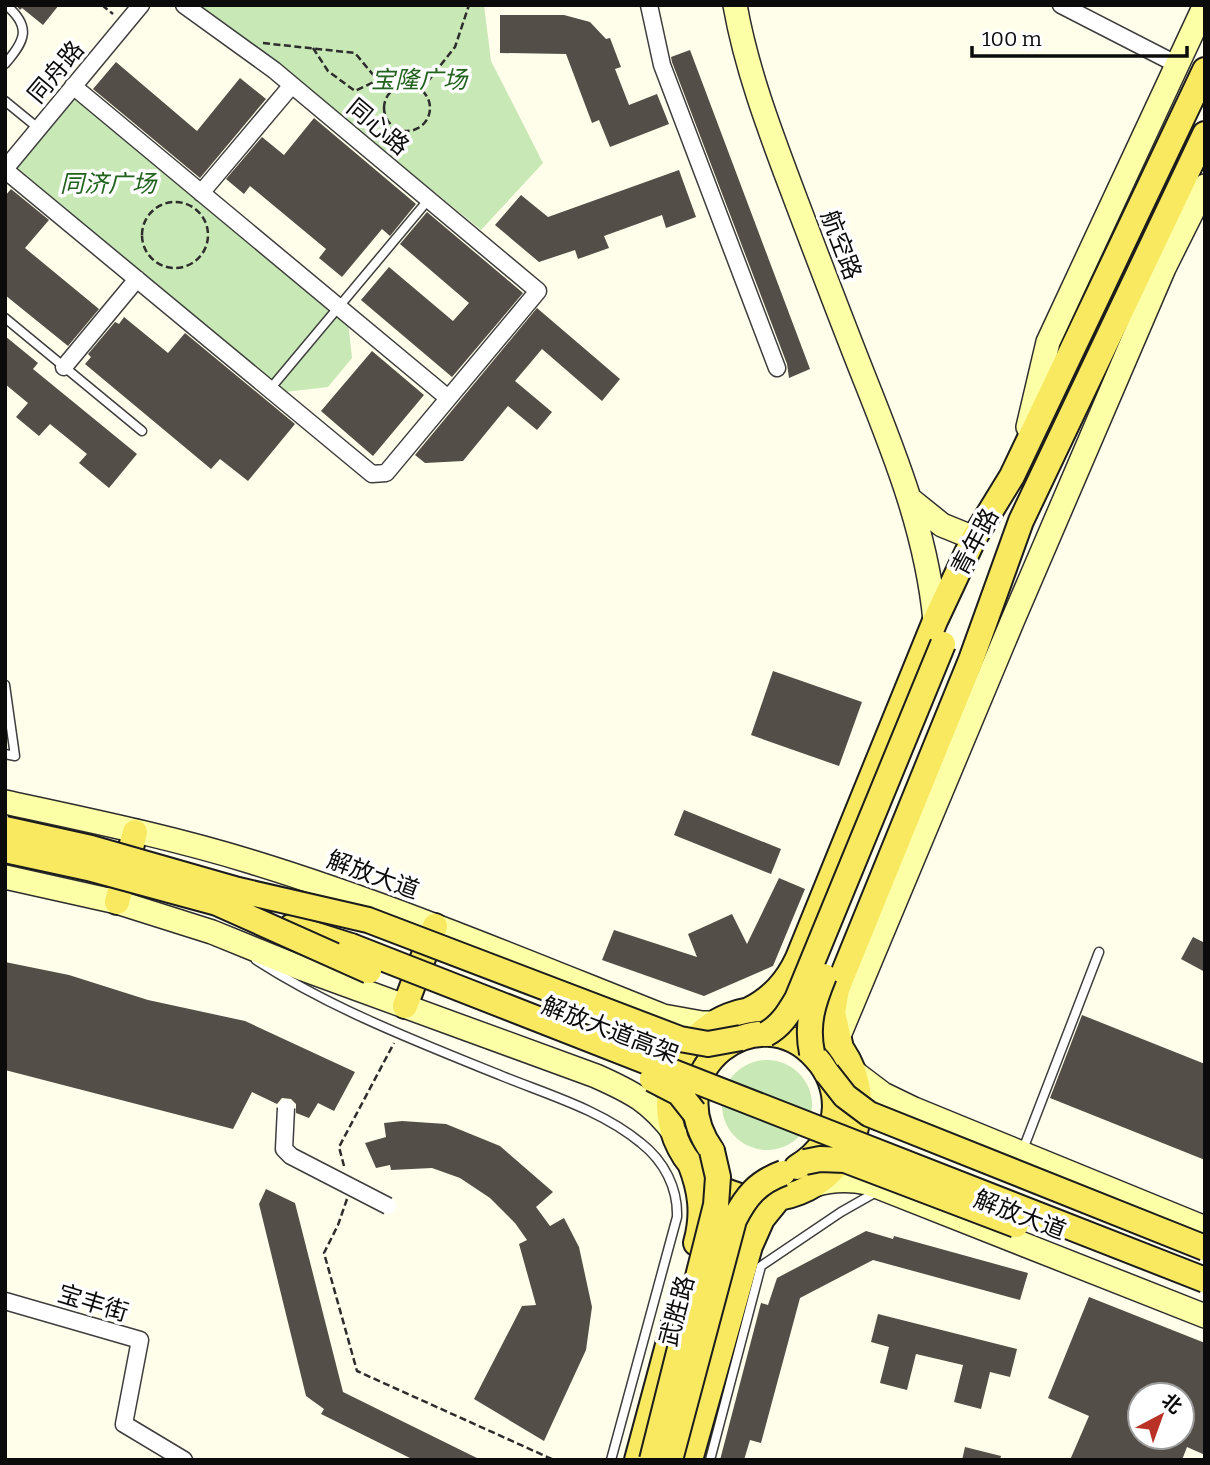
<svg xmlns="http://www.w3.org/2000/svg" width="1210" height="1465" viewBox="0 0 1210 1465" font-family="Bitter,'Noto Sans SC',serif">
	<style>
		.green { fill: #c8e8b5 }
		.building { fill: #544e48; fill-rule: evenodd }
		.lines { fill: none; stroke-linecap: round; stroke-linejoin: round }
		.lane-casing { stroke: #3e3e3e; stroke-width: 11 }
		.street-casing { stroke: #3e3e3e; stroke-width: 19 }
		.secondary-casing { stroke: #2d2d2d; stroke-width: 26 }
		.primary-casing { stroke: #1c1c1c; stroke-width: 28 }
		.path { stroke: #2d2d2d; stroke-width: 2.5; stroke-dasharray: 7 3.5; stroke-linecap: butt }
		.lane { stroke: #fff; stroke-width: 8 }
		.street { stroke: #fff; stroke-width: 16 }
		.secondary { stroke: #fcffa5; stroke-width: 23 }
		.primary { stroke: #f8e961; stroke-width: 24 }
		.street-bridge-casing { stroke: #3e3e3e; stroke-width: 19; stroke-linecap: butt }
		.primary-bridge-casing { stroke: #1c1c1c; stroke-width: 28; stroke-linecap: butt }
		.street-bridge { stroke: #fff; stroke-width: 16 }
		.primary-bridge { stroke: #f8e961; stroke-width: 24 }
		.labels { text-anchor: middle; dominant-baseline: central; stroke-width: 7; stroke-linejoin: round; paint-order: stroke }
		.street-label { font-size: 24px; fill: #0b0b0b; stroke: #fff }
		.park-label { font-size: 24px; font-style: italic; fill: #21621d; stroke: #fff }
	</style>
	<rect width="100%" height="100%" fill="#fffeea"/>
	<!-- green -->
	<path class="green" d="M195 5H484L491 61 543 163 481 230 252 43Z
		M77 97 348 322 352 358 328 387 285 392 17 169Z
		M722 1105a45 45 0 1 1 90 0a45 45 0 1 1-90 0Z"/>
	<!-- building -->
	<path class="building" d="M16 5H59L43 25 22 8 20 10Z
		M500 15H564L590 22 606 39 610 38 621 67 615 69 629 105 657 94 669 124 610 147 599 120 592 123 566 54 500 53Z
		M690 50 810 369 789 378 787 364 672 62 671 57Z
		M116 62 197 131 240 78 266 99 200 178 93 89Z
		M314 118 416 204 390 236 382 229 342 277 319 258 326 249 250 186 244 194 226 179 262 137 284 155Z
		M679 170 696 217 666 228 662 215 604 236 609 248 578 259 575 250 539 262 495 225 521 195 548 217Z
		M11 189 49 220 25 248 99 309 68 346 5 295V196Z
		M427 212 523 293 452 377 361 300 389 267 453 321 469 303 400 244Z
		M537 308 620 379 602 401 542 349 515 381 552 412 537 430 508 406 463 461 425 463 415 455Z
		M124 317 168 353 185 333 295 424 248 481 220 459 211 469 85 364 91 357 88 354 115 322 119 324Z
		M5 336 38 363 33 369 137 454 109 488 79 463 87 454 50 424 39 436 16 417 28 403 5 384Z
		M372 351 424 395 373 456 321 411Z
		M773 671 862 702 839 766 751 735Z
		M684 810 781 849 771 874 674 835Z
		M779 878 805 889 773 966 704 996 602 960 614 930 697 957 688 934 732 914 747 944Z
		M1193 937 1205 943V972L1181 959Z
		M5 962 69 975 148 1000 245 1021 355 1072 334 1111 318 1103 309 1118 296 1113V1104L291 1099 282 1098 277 1104 252 1092 233 1129 5 1070Z
		M1082 1015 1205 1064V1160L1050 1098Z
		M402 1121 446 1124 500 1146 553 1192 536 1207 550 1226 564 1218 579 1247 592 1307 586 1350 544 1441 474 1399 522 1306 536 1305 519 1244 527 1240 515 1223 490 1198 460 1178 432 1168 391 1170 390 1165 376 1168 365 1143 386 1137 384 1123Z
		M266 1189 295 1203 343 1392 481 1460H414L321 1414 324 1409 306 1396 259 1204Z
		M866 1231 893 1239 894 1236 1028 1273 1020 1300 873 1260 800 1298 761 1443 750 1440 744 1460H720L761 1303 768 1305 777 1278Z
		M1089 1297 1205 1343V1455L1187 1447 1182 1460H1070L1089 1416 1048 1398ZM1140 1395H1182V1437H1140Z
		M878 1314 1017 1349 1010 1377 990 1372 981 1409 954 1402 963 1365 916 1354 907 1390 880 1383 889 1347 871 1342Z
		M965 1447 1001 1456 1000 1460H962Z"/>
	<g class="lines">
		<defs>
			<path id="lane" d="M5 64C25 41 32 27 6 5
				M5 101 38 128
				M5 318 142 431
				M270 389 429 199
				M5 685 15 756 5 754
				M256 960C332 1009 418 1042 502 1076 549 1095 601 1110 641 1143 664 1161 678 1188 677 1217L611 1460
				M1022 1152 1099 952
				M710 1460 761 1266 841 1212 878 1191"/>
			<path id="street" d="M649 5 662 65 777 368
				M1061 5 1176 64
				M73 86 448 398
				M5 169 141 5
				M5 170 372 474 386 473 538 291 274 70 184 5
				M201 193 292 85
				M64 367 137 279
				M5 1301 140 1340 124 1424 184 1460"/>
			<path id="secondary" d="M735 5C747 73 773 139 797 203 819 261 841 319 864 377 896 457 927 535 935 621
				M1028 427 1048 342 1205 5
				M911 500 942 525 974 538
				M5 802C88 820 171 837 252 862 392 905 527 962 663 1016L702 1023H714
				M5 877 117 902 212 932 303 969 596 1076C632 1092 650 1101 675 1134
				M838 1038 1012 622 1164 268 1205 186
				M854 1072 883 1094 914 1109 1205 1228
				M814 1185C833 1179 849 1179 868 1183L1205 1316"/>
			<path id="primary" d="M117 902 135 832
				M291 927 351 946
				M405 1006 435 926
				M669 1104a95 95 0 1 1 190 0a95 95 0 1 1-190 0Z
				M749 1010C772 998 787 982 798 958L935 621 974 538 1012 476 1205 70
				M841 1048 833 1013 837 989 971 660 1021 521 1205 134
				M712 1151C655 1070 759 993 816 1058 828 1071 835 1089 835 1107 834 1133 819 1154 797 1167
				M690 1163C701 1191 704 1214 696 1243
				M637 1460 675 1319
				M690 1460 750 1246 762 1219 779 1198"/>
		</defs>
		<!-- lane casing -->
		<use href="#lane" class="lane-casing"/>
		<!-- street casing -->
		<use href="#street" class="street-casing"/>
		<!-- secondary casing -->
		<use href="#secondary" class="secondary-casing"/>
		<!-- primary casing -->
		<use href="#primary" class="primary-casing"/>
		<!-- path -->
		<path class="path" d="M102 5 113 14
			M263 43 355 53 389 94
			M313 48 328 71 355 91 378 80
			M384 108a23 23 0 1 1 46 0a23 23 0 1 1-46 0Z
			M421 90 455 47 469 5
			M381 142 393 126
			M142 235a33 33 0 1 1 66 0a33 33 0 1 1-66 0Z
			M344 1166 339 1147 394 1043
			M347 1199 338 1225 324 1253 357 1371 554 1460"/>
		<!-- lane -->
		<use href="#lane" class="lane"/>
		<!-- street -->
		<use href="#street" class="street"/>
		<!-- secondary -->
		<use href="#secondary" class="secondary"/>
		<!-- primary -->
		<use href="#primary" class="primary"/>
		<defs>
			<path id="street-bridge" d="M286 1108 284 1149 291 1156 388 1206"/>
			<path id="primary-bridge" d="M5 829 91 848 238 890 368 920 680 1039 708 1044 741 1038
				M5 850 88 868 217 903 369 971
				M351 946 1205 1280
				M766 1034C781 1026 788 1014 797 999L943 644
				M812 1053C806 1024 813 1003 824 976
				M827 1073 845 1096 869 1114 1205 1248
				M652 1079 679 1093 694 1112
				M805 1162 820 1159 845 1160 1016 1225
				M652 1460 716 1205 718 1177 712 1151
				M670 1460 734 1220C746 1196 758 1182 783 1173"/>
		</defs>
		<!-- street-bridge casing -->
		<use href="#street-bridge" class="street-bridge-casing"/>
		<!-- primary-bridge casing -->
		<use href="#primary-bridge" class="primary-bridge-casing"/>
		<!-- street-bridge -->
		<use href="#street-bridge" class="street-bridge"/>
		<!-- primary-bridge -->
		<use href="#primary-bridge" class="primary-bridge"/>
	</g>
	<g class="labels">
		<!-- street labels -->
		<g class="street-label">
			<text transform="translate(56 72) rotate(-50)">同舟路</text>
			<text transform="translate(378 127) rotate(40)">同心路</text>
			<text transform="translate(841 245) rotate(69)">航空路</text>
			<text transform="translate(975 542) rotate(-62)">青年路</text>
			<text transform="translate(373 875) rotate(20)">解放大道</text>
			<text transform="translate(610 1030) rotate(21)">解放大道高架</text>
			<text transform="translate(1020 1215) rotate(21)">解放大道</text>
			<text transform="translate(93 1303) rotate(17)">宝丰街</text>
			<text transform="translate(677 1311) rotate(-75)">武胜路</text>
		</g>
		<!-- park labels -->
		<g class="park-label">
			<text x="419" y="80">宝隆广场</text>
			<text x="108" y="184">同济广场</text>
		</g>
	</g>
	<!-- border -->
	<rect width="1210" height="1465" fill="none" stroke="#0b0b0b" stroke-width="14"/>
	<!-- north arrow -->
	<g transform="translate(1161 1416) rotate(41)"><circle r="33" fill="#ffffff" stroke="#9d9d9d" stroke-width="2"/>
	<path d="M0-5L12 26L0 18L-12 26Z" fill="#ba3225"/>
	<text y="-10" font-size="19" font-weight="bold" text-anchor="middle" fill="#0b0b0b">北</text>
	</g>
	<!-- scale -->
	<path d="M972 46v10h215v-10" fill="none" stroke="#0b0b0b" stroke-width="3.5"/>
	<text x="982" y="46" font-size="21" fill="#0b0b0b" stroke="#ffffff" stroke-width="5" paint-order="stroke">100 m</text>
</svg>
